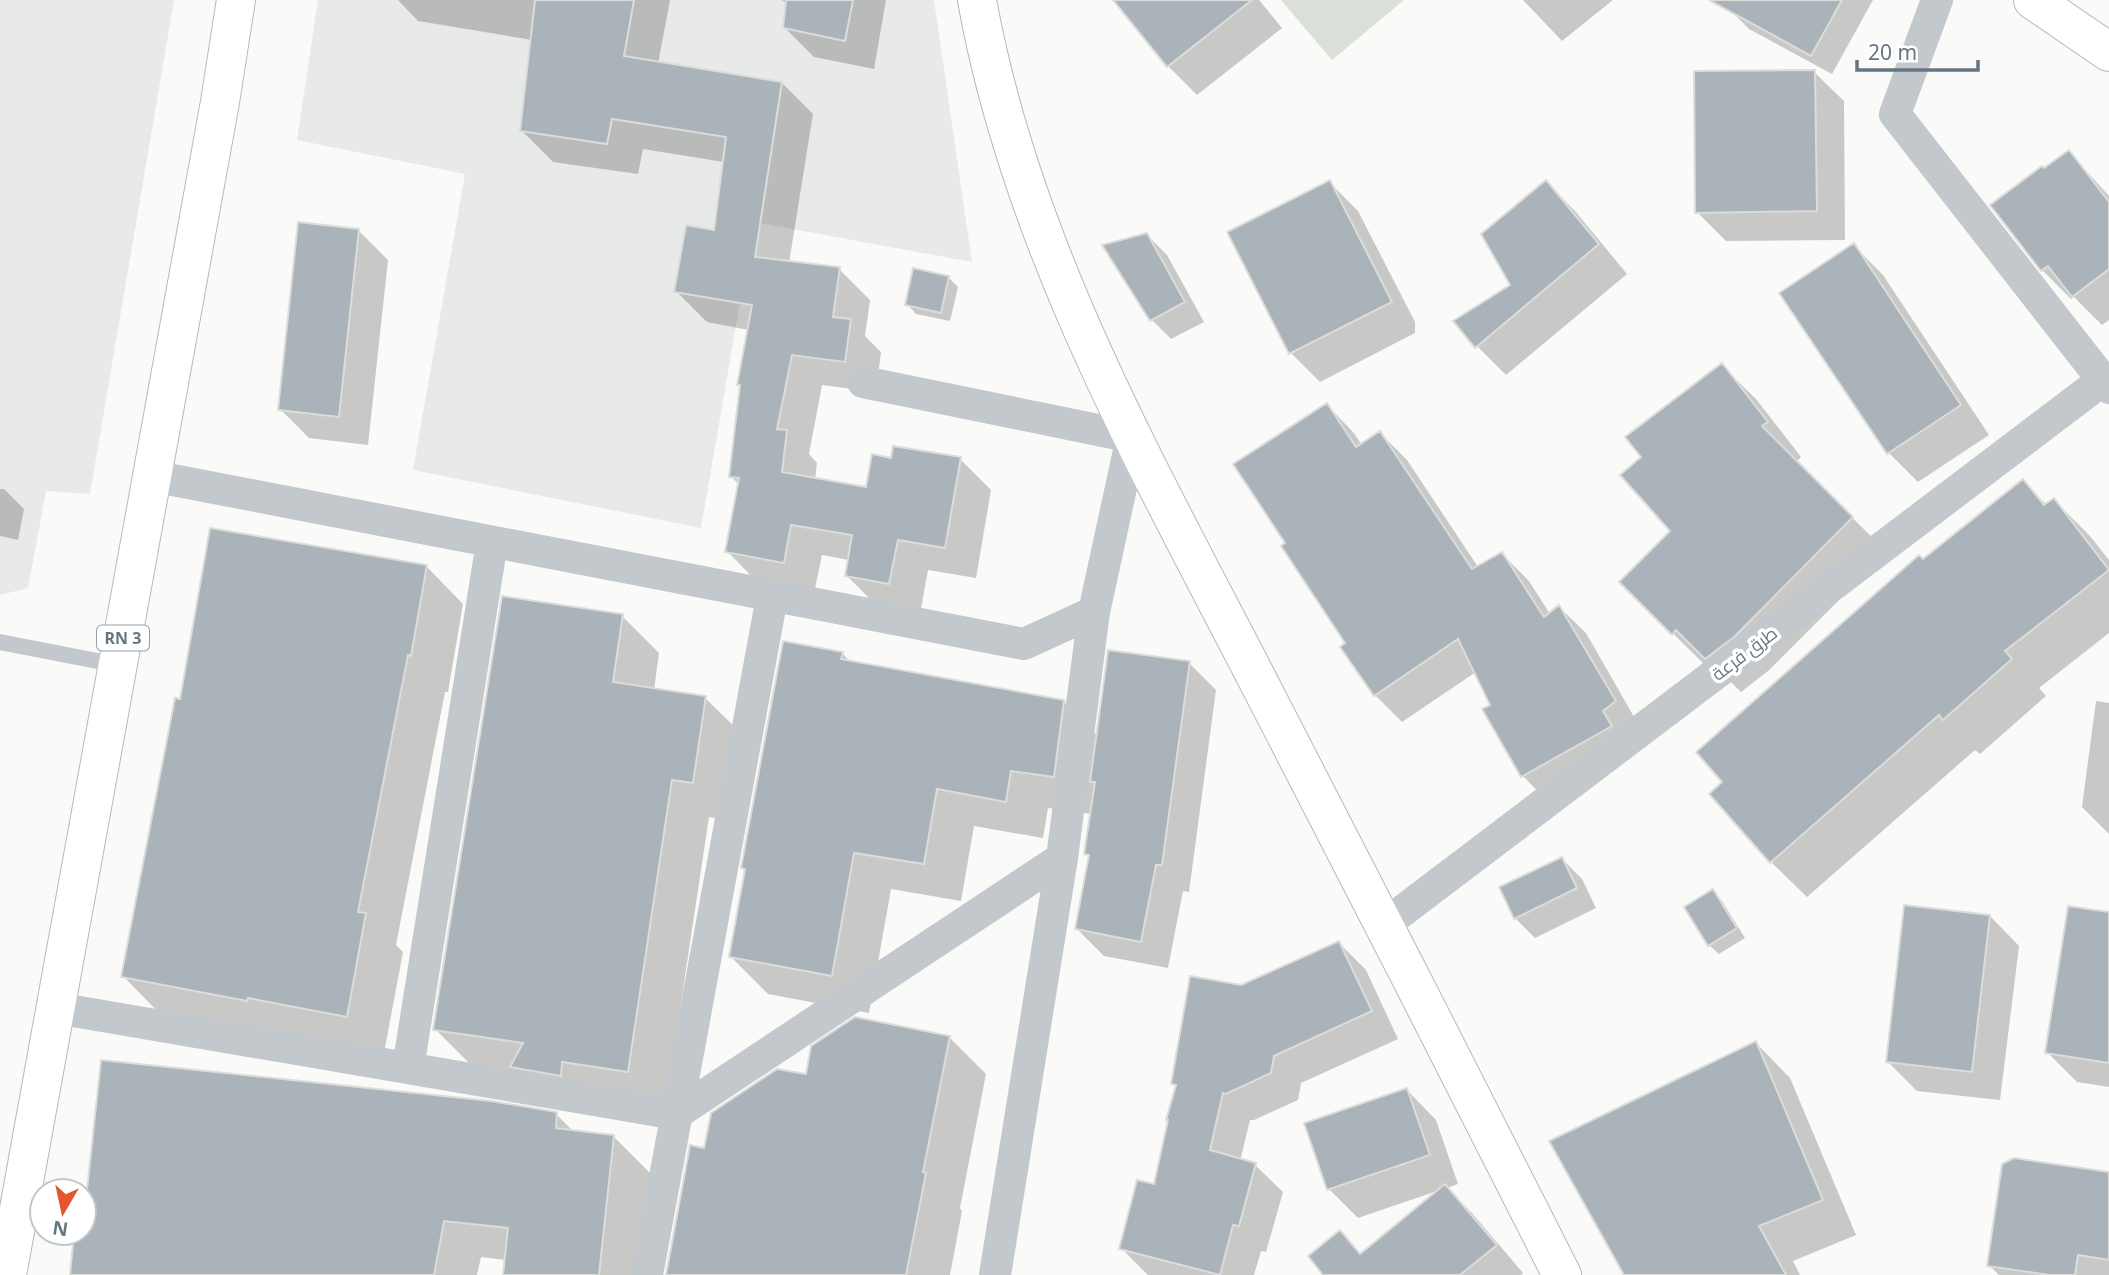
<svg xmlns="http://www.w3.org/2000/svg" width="2109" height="1275" viewBox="0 0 2109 1275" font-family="'Noto Sans',Cairo,sans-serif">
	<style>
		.built { fill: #e8e9e9 }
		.green { fill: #dadfd7 }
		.shadow { fill: #0003 }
		.building { fill: #aab3b9; stroke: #dcdcda; stroke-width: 2 }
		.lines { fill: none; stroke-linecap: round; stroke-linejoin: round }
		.secondary-casing { stroke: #b3babf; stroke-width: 40 }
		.primary-casing { stroke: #b5babe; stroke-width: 40 }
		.lane { stroke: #c3c8cc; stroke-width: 16 }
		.street { stroke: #c3c8cc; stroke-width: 32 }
		.secondary { stroke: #fff; stroke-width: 38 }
		.primary { stroke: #fff; stroke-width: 38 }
		.labels { text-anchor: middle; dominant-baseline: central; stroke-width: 7; stroke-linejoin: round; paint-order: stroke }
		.shield { fill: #fff; stroke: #939fa8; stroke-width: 2 }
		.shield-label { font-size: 16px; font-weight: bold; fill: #657683 }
		.street-label { font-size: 18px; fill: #657683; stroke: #fff }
	</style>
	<rect width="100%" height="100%" fill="#fafaf8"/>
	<!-- built -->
	<path class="built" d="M0 0H174L90 494 46 491 28 588 0 595Z
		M318 0H934L972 262 754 222 701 528 413 470 465 174 297 140Z"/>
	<!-- green -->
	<path class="green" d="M1281 0H1404L1332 60Z"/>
	<!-- shadow -->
	<path class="shadow" d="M398 0H670L658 64 782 83 813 114 789 263 839 269 870 300 865 336 881 352 876 392 822 385 809 454 817 463 815 480 867 489 892 460 960 459 991 490 976 578 928 570 920 614 878 607 847 576 849 560 822 555 814 593 758 583 727 551 739 485 731 476 741 387 738 384 749 330 707 322 676 291 715 232 724 162 643 149 638 174 553 162 522 131 532 40 418 21Z
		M782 0H886L874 69 814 57 785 28 788 5Z
		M1115 0H1259L1282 28 1197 95 1168 66Z
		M1523 0H1613L1562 41Z
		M1734 0H1873L1832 74 1749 29 1729 9Z
		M1814 72 1844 101 1845 240 1726 241 1697 212Z
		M2069 152 2109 196V320L2102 325 2074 297 2071 299 2042 270 2044 170Z
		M1329 182 1358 211 1415 322V333L1320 382 1291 353Z
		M1546 182 1575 211 1627 274 1506 375 1477 346 1512 285Z
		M358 230 388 260 368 445 309 438 280 409Z
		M1147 235 1167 255 1204 322 1171 339 1151 319Z
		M1853 245 1883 275 1989 435 1918 482 1889 453Z
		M948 277 958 287 950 321 916 314 907 304Z
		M1721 365 1756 399 1801 457 1796 462 1887 552 1768 671 1741 692 1712 663 1708 668 1621 582 1672 531 1643 457Z
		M1327 405 1353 432 1362 445 1380 433 1407 460 1478 567 1502 554 1529 581 1550 614 1559 607 1586 633 1641 729 1628 738 1637 753 1549 803 1523 776 1485 709 1492 706 1476 672 1402 722 1375 695 1342 647 1347 644 1288 544Z
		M2023 482 2047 505 2054 500 2090 536 2109 560V633L2039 688 2046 696 1980 754 1975 750 1807 897 1771 862 1923 561Z
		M0 489H4L24 509 18 540 0 536Z
		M426 566 463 604 448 692H445L396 945 403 952 384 1053 160 1014 123 976 182 701Z
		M622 616 659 653 654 690 705 698 743 735 730 820 709 817 665 1109 472 1066 435 1029Z
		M842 653 851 663 1063 701 1098 736 1189 663 1216 690 1189 892 1183 891 1168 968 1104 956 1077 929 1090 858 1086 854 1092 814 1048 808 1043 838 974 826 961 901 891 889 869 1013 768 994 731 957 746 871 743 867Z
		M2096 701 2109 703V834L2082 807Z
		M1562 859 1582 879 1596 908 1535 938 1515 918Z
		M1713 891 1722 901 1745 938 1719 954 1709 945Z
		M2109 914V1087L2077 1082 2047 1052Z
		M1990 916 2019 946 2000 1100 1917 1091 1887 1061Z
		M1339 943 1366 970 1398 1039 1301 1083 1298 1100 1254 1120H1250L1240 1161 1255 1165 1283 1192 1266 1252 1261 1251 1254 1275H1148L1121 1248 1155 1187 1177 1088 1173 1084 1241 987Z
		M949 1037 986 1074 960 1208 962 1211 950 1275H667L706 1150 807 1076Z
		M1756 1043 1790 1078 1856 1235 1793 1261 1800 1275H1626Z
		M1407 1090 1436 1120 1458 1184 1447 1188 1472 1213 1523 1273 1521 1275H1325L1340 1232 1362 1255 1440 1190 1358 1218 1329 1189Z
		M556 1114 574 1132 613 1136 650 1173 639 1275H504L506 1260 481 1257 477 1275H72L76 1233H84V1200Z
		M2109 1174V1275H1999L1989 1265Z"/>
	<!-- building -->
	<path class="building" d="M535 0H634L624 56 782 82 755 257 840 267 833 317 851 319 845 362 792 355 777 429 787 430 782 472 866 487 872 454 891 458 893 446 961 457 945 548 898 540 889 584 845 576 852 535 791 525 784 563 725 552 739 478 729 477 740 385H737L752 305 674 292 686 225 714 230 726 137 612 119 607 144 520 131Z
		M786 0H853L845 41 783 28Z
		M1113 0H1252L1167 67Z
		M1709 0H1842L1811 56Z
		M1815 70 1817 211 1695 213 1694 71Z
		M2069 150 2109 202V269L2072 297 2048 266 2041 271 1990 205 2042 166 2044 168Z
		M1330 180 1392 302 1289 354 1227 232Z
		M1546 180 1599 244 1475 348 1453 321 1510 285 1481 234Z
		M298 222 359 229 339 417 278 410Z
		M1147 233 1185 302 1150 321 1102 245Z
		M1854 243 1961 405 1887 454 1779 293Z
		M913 268 949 276 941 313 905 305Z
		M1722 363 1768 422 1762 426 1853 517 1734 637 1705 659 1676 630 1672 635 1619 582 1670 531 1620 475 1641 457 1625 437Z
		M1327 403 1356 447 1380 431 1472 569 1502 552 1544 617 1559 605 1616 701 1603 711 1612 726 1521 777 1482 709 1490 705 1458 639 1374 696 1340 647 1345 643 1281 546 1285 543 1233 464Z
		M2023 479 2044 505 2054 498 2109 570 2005 651 2012 659 1943 720 1939 715 1770 863 1709 794 1722 782 1696 752 1919 555 1923 559Z
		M210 528 427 565 411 656 408 655 358 912 366 913 347 1017 248 998 247 1001 121 977 175 698 180 699Z
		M502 596 623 614 613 682 706 696 693 783 672 780 628 1072 562 1062 561 1076 510 1067 523 1043 433 1030Z
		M783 641 843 652 841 659 1064 700 1054 777 1011 771 1006 802 937 789 924 864 854 853 832 976 729 957 745 869 741 868Z
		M1108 650 1190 661 1162 865H1156L1141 942 1075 929 1089 855 1084 854 1095 782H1090Z
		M1562 857 1577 888 1514 919 1499 887Z
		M1713 889 1737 928 1708 946 1684 907Z
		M1904 905 1990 915 1972 1072 1886 1062Z
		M2068 906 2109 912V1063L2045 1053Z
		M1339 941 1372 1011 1274 1056 1271 1073 1226 1094 1223 1093 1210 1150 1256 1163 1239 1226 1233 1225 1220 1275 1119 1249 1137 1180 1154 1184 1168 1120H1166L1176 1085 1171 1084 1190 976 1241 985Z
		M855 1017 950 1036 923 1172 926 1173 906 1275H666L690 1145 704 1148 711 1113 777 1069 806 1074 811 1046Z
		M1756 1041 1823 1200 1759 1226 1786 1275H1624L1549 1141Z
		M101 1060 491 1101 557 1112 556 1128 614 1135 599 1275H503L508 1228 444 1221 434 1275H70L74 1233H84V1198L86 1199Z
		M1407 1088 1430 1155 1327 1190 1304 1123Z
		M2014 1158 2109 1172V1260L2078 1255 2075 1275H2050L1987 1266 2002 1164Z
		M1445 1184 1497 1245 1460 1275H1323L1308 1256 1340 1230 1360 1254Z"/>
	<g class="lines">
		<defs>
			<path id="secondary" d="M977 0C1020 240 1142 457 1253 671 1357 872 1460 1073 1562 1275
				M2033 0 2109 52"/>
			<path id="primary" d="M7 1275 220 102 236 0"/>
		</defs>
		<!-- secondary casing -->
		<use href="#secondary" class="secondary-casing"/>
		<!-- primary casing -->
		<use href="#primary" class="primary-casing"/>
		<!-- lane -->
		<path class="lane" d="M0 642 118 665"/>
		<!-- street -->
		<path class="street" d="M1937 0 1895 114 2109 388
			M152 476 1024 644 1094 612 1132 437 863 382
			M1384 925 2103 380
			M56 1008 676 1114 1062 858
			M408 1068 492 542
			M647 1275 772 597
			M995 1275 1062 858 1094 612"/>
		<!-- secondary -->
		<use href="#secondary" class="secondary"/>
		<!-- primary -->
		<use href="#primary" class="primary"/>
	</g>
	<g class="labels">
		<!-- shield labels -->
		<rect class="shield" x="97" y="625.5" width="52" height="25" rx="5"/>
		<g class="shield-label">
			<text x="123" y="638">RN 3</text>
		</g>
		<!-- street labels -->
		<g class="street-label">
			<text transform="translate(1744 653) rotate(-37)">طرق فرعة</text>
		</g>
	</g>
	<!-- north arrow -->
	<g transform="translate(63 1212) rotate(189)"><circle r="33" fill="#ffffff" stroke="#c1c8cd" stroke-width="2"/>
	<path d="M0-5L12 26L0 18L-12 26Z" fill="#e4572e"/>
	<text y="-10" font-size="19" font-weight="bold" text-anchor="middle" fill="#657683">N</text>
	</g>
	<!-- scale -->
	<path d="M1857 60v10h121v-10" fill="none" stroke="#657683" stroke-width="3.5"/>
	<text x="1868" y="60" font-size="21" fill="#657683" stroke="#ffffff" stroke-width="5" paint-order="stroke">20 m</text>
</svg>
